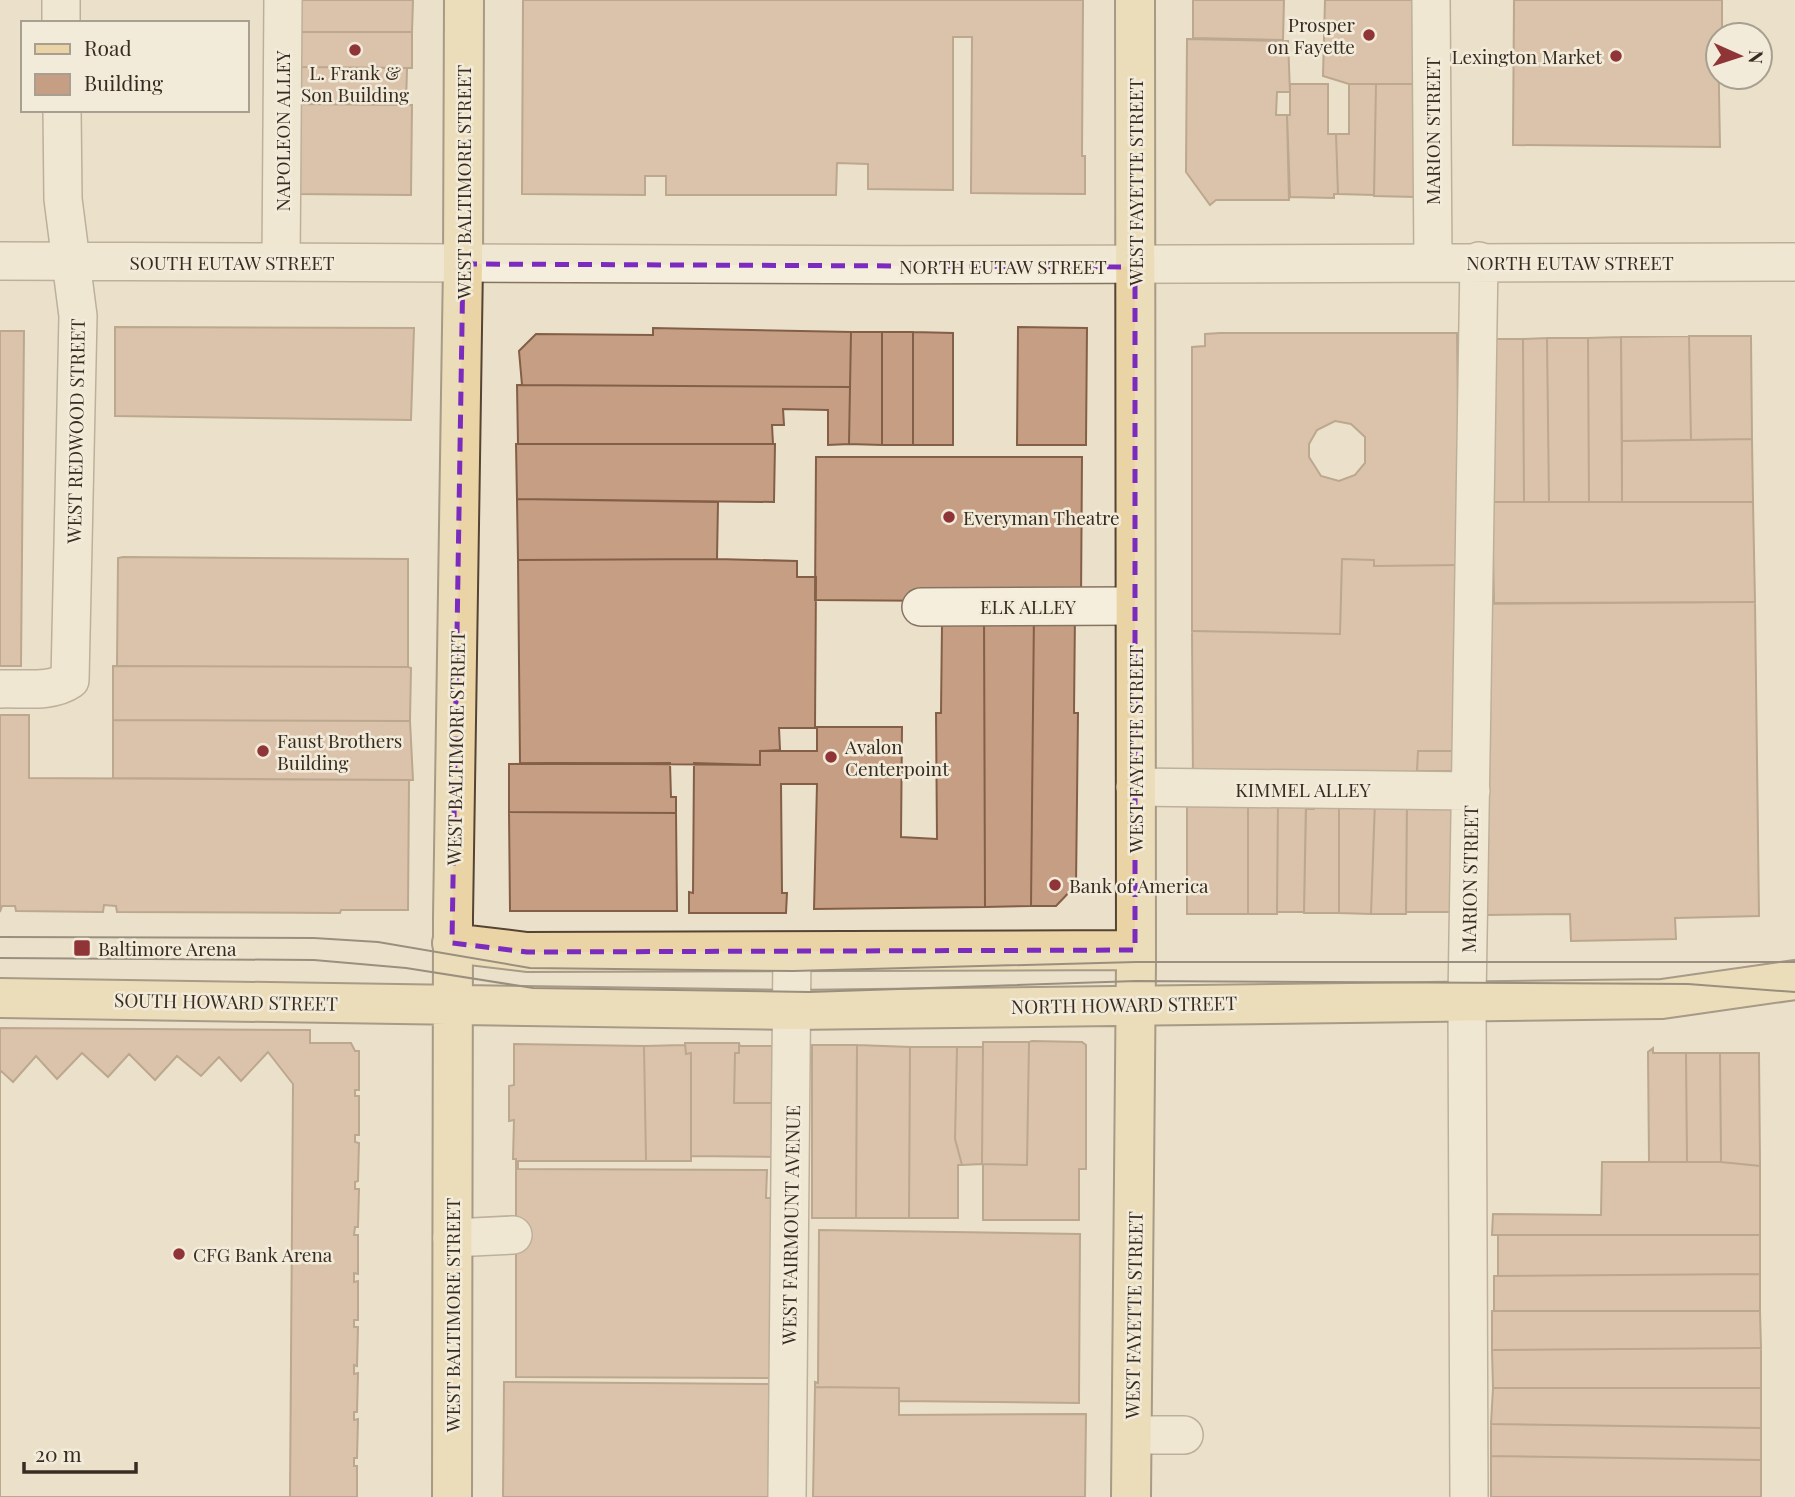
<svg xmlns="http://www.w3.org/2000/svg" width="1795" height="1497" viewBox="0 0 1795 1497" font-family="'Playfair Display',serif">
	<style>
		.building { fill: #c69e83; stroke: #835f48; stroke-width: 2; fill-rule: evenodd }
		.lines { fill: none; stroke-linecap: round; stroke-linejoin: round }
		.minor-casing { stroke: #867460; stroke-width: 40 }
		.major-casing { stroke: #554333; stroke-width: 42 }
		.minor { stroke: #f6eedd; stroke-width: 37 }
		.major { stroke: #ead4a6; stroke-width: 38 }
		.tram { stroke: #382c22; stroke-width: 2 }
		.marked { fill: none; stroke: #7b2cbf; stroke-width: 5; stroke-dasharray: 14 9; stroke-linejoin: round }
		.poi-dot { fill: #903537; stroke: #f3ebd9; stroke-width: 2.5 }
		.labels { text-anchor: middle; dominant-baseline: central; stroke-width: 5; stroke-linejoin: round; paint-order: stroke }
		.poi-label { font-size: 19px; fill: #382c22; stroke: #f3ebd9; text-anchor: start }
		.street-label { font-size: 19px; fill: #382c22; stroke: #f3ebd9 }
	</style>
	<rect width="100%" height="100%" fill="#ebe1ca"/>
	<!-- building -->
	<path class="building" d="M297 0H413L412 32H297Z
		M523 0H1083L1082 156H1085V194L971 193 972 37H953V190L868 189V164L837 163 836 195H666V176H645V195L522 194Z
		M1193 0H1284L1283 40 1193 38Z
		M1325 0H1414V84H1349L1323 76Z
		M1514 0H1722V35H1718L1720 147 1513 145Z
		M297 32H412V68L296 67Z
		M1187 39 1288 41 1290 92H1277L1276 115H1287L1289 200H1216L1210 205 1186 172Z
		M296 67 407 68 406 105 296 104Z
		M1290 84H1328V134H1336L1338 194H1334V198L1290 197 1287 115H1290Z
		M1349 84H1376L1374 195 1338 194 1336 134H1349Z
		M1376 84H1417L1416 197 1374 196Z
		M296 104 412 105 411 195 294 194Z
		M115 327 414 328 411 420 115 416Z
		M1018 327 1087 328 1086 445H1017Z
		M653 328 851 332 850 387 517 385H522L519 351 536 334 653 335Z
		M0 331H24L21 666H0Z
		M851 332H882V445L849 444Z
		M882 332H913V445H882Z
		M913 332 953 333V445H913Z
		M1457 333 1460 565 1374 566V560L1342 559 1340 634 1192 631V347L1205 346V334L1220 333ZM1335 421 1351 424 1365 437V463L1355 475 1339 481 1321 476 1309 457V444L1317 430Z
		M1689 336H1751L1752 439 1691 440Z
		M1689 336 1691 440 1622 441 1621 337Z
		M1621 337 1622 502H1589L1588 338Z
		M1547 338 1549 502H1524L1523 339Z
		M1547 338H1588L1589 502H1549Z
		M1490 339H1523L1524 502H1492Z
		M517 385 850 387 849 444 828 445V410L783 409 784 425H772L773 444H518Z
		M1752 439 1753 502H1622V441Z
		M516 444H775L774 502 517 499Z
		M816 457H1082L1081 602 815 600Z
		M517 499 718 502 717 559 518 560Z
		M1492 502H1753L1755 602 1494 603Z
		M123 557 408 559V667L117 666 118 558Z
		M717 559 797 561V577H816L815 728H779L780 750 760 751V765L520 763 518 560Z
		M1342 559 1374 560V566L1460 565 1459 751H1418L1417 771 1428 772V783L1193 787 1192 631 1340 634Z
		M1755 602 1759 916 1675 918 1676 939 1571 941 1570 914 1486 915 1483 771H1417L1418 751H1459L1462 604Z
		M984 607 1034 612 1031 906 985 907Z
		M984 612 985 907 814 909 817 784H781L782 893H787L786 913H689V892L693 893 694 763 760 765V751H817V727H902L901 837 937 839 936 713H941L942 624Z
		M1034 612H1075L1074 713H1078L1076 885 1056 906H1031Z
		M113 666 408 667 411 668 410 721 113 720Z
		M0 715H29V778L409 780 408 910H341L340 913 117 912 116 906 104 905 103 912 16 911 15 906H2L0 912Z
		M113 720 410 721 413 780 113 778Z
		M670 763 671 797H676V813L509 812V764Z
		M1248 799H1278L1277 914H1248Z
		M1248 799V914H1187V800Z
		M1278 799H1306L1304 912H1277Z
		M1314 799 1339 800V913H1304L1306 809H1314Z
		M1407 799 1406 914H1371L1375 801Z
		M1407 799H1457V912H1406Z
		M1339 800 1375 801 1371 914 1339 913Z
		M509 812 676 813 677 911H510Z
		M0 1028 310 1030V1043H351L355 1051H359V1090H355V1096H359V1135H355V1142L359 1143 358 1181 355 1182V1189H359L358 1227H355L354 1235H358V1274L354 1273V1282L358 1281V1320H354V1327H358L357 1366 354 1365V1374L358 1373 357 1412H354V1420L358 1419 357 1458H354V1466H357V1497H0Z
		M1032 1041 1082 1042 1086 1045V1169H1079V1220H983V1164L1027 1165 1029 1042Z
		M983 1042H1029L1027 1165 982 1164Z
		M685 1043H739V1053H735L734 1103H781V1157L691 1156V1053L686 1054Z
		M739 1043 740 1046H781V1103H734L735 1053H739Z
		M514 1044 644 1046 646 1161H518V1169L767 1170 766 1198H781L776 1378 516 1377V1159H513L514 1120 509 1121V1086L514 1085Z
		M685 1045 686 1054 691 1053V1161H646L644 1046Z
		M812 1045H857L856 1218H812Z
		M857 1045 910 1047 909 1218H856Z
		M910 1047H957L955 1139 962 1165H958V1218H909Z
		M957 1047H983L982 1164 962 1165 955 1139Z
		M1653 1048V1053H1686L1687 1162H1649L1648 1052Z
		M268 1052 293 1084 290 1497H0V1070L13 1082 36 1056 57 1079 82 1053 108 1077 129 1054 155 1080 177 1056 201 1076 219 1057 241 1081Z
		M1686 1053H1720L1721 1162H1687Z
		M1720 1053H1759L1760 1166 1721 1162Z
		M1602 1162H1721L1760 1166V1235H1492L1493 1214 1601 1215Z
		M819 1230 1080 1234 1079 1403 899 1401V1388L815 1387V1382L818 1383Z
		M1498 1235H1760V1274L1498 1276Z
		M1760 1274V1311H1494V1276Z
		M1492 1311H1760L1761 1348 1492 1350Z
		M1761 1348V1388H1493L1492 1350Z
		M504 1382 770 1384V1497H503Z
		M815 1387 899 1388V1415L1086 1414 1085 1497H813Z
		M1493 1388H1761V1428L1491 1424Z
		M1491 1424 1761 1428V1460L1491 1456Z
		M1491 1456 1761 1460V1497H1491Z"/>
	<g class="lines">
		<defs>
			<path id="minor" d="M61 0V23
				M1431 0 1433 261
				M0 261C598 267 1197 265 1795 262
				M281 262 283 0
				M921 607 1135 606
				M0 689C23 688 51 693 70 680L78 316 63 199 62 110
				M1135 787 1471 791
				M452 1238 513 1235
				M1132 1435H1184
				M787 1497 792 953
				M1469 1497 1467 1000 1479 261"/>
			<path id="major" d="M452 943 527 952 1135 950
				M0 998 792 1010 1662 999 1795 980
				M452 1497 453 917 463 264 464 0
				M1131 1497 1136 962 1135 0"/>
		</defs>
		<!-- minor casing -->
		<use href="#minor" class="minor-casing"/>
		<!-- major casing -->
		<use href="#major" class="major-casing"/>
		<!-- minor -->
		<use href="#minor" class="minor"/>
		<!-- major -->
		<use href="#major" class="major"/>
		<!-- tram -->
		<path class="tram" d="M0 937 314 938 378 942 530 968 793 971 1136 962H1795
			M0 958 314 960 406 968 533 988 809 992 1136 981 1688 984 1795 992"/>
	</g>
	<!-- marked area -->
	<path d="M0 0H1795V1497H0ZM463 264 1135 267V950L527 952 452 943Z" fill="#ebe1ca" fill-opacity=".55" fill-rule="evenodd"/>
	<path class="marked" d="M463 264 1135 267V950L527 952 452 943Z"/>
	<!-- markers -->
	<g class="poi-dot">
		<circle cx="1369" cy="35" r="7"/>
		<circle cx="355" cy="50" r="7"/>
		<circle cx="1616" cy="56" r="7"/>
		<circle cx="949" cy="517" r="7"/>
		<circle cx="263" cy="751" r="7"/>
		<circle cx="831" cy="757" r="7"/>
		<circle cx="1055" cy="885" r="7"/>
		<rect x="73" y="939" width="18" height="18" rx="3.5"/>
		<circle cx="179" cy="1254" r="7"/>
	</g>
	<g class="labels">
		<!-- poi labels -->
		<g class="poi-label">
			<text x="1355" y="24" text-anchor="end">Prosper<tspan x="1355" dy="22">on Fayette</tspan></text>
			<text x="1602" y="56" text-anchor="end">Lexington Market</text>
			<text x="355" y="72" text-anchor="middle">L. Frank &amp;<tspan x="355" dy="22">Son Building</tspan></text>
			<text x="963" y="517">Everyman Theatre</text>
			<text x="277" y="740">Faust Brothers<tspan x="277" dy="22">Building</tspan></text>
			<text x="845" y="746">Avalon<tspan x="845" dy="22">Centerpoint</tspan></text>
			<text x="1069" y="885">Bank of America</text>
			<text x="98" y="948">Baltimore Arena</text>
			<text x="193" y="1254">CFG Bank Arena</text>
		</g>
		<!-- street labels -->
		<g class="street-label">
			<text transform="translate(282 131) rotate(-90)">NAPOLEON ALLEY</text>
			<text transform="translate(1432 131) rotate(-90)">MARION STREET</text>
			<text transform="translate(463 182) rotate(-90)">WEST BALTIMORE STREET</text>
			<text transform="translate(1135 182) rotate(-90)">WEST FAYETTE STREET</text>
			<text x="232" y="262">SOUTH EUTAW STREET</text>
			<text x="1570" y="262">NORTH EUTAW STREET</text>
			<text x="1003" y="266">NORTH EUTAW STREET</text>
			<text transform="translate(75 431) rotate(-89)">WEST REDWOOD STREET</text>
			<text x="1028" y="606">ELK ALLEY</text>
			<text transform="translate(455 748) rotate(-89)">WEST BALTIMORE STREET</text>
			<text transform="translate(1135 749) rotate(-90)">WEST FAYETTE STREET</text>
			<text x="1303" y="789">KIMMEL ALLEY</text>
			<text transform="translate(1469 879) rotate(-89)">MARION STREET</text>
			<text transform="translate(226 1001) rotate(1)">SOUTH HOWARD STREET</text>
			<text transform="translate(1124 1004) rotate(-1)">NORTH HOWARD STREET</text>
			<text transform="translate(790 1225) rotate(-89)">WEST FAIRMOUNT AVENUE</text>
			<text transform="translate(452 1315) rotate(-90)">WEST BALTIMORE STREET</text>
			<text transform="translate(1133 1315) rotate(-89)">WEST FAYETTE STREET</text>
		</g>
	</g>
	<!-- legend -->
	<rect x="21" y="21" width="228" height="91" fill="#f3ebd9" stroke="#a89f90" stroke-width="2"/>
	<rect x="35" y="44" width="35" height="10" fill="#ead4a6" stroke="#a89f90" stroke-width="2"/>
	<text x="84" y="56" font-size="21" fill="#382c22">Road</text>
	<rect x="35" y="74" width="35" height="21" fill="#c69e83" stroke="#a89f90" stroke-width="2"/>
	<text x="84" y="91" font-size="21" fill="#382c22">Building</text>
	<!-- north arrow -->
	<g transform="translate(1739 56) rotate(93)"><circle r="33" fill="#f3ebd9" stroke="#a89f90" stroke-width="2"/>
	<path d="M0-5L12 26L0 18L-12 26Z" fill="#903537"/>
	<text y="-10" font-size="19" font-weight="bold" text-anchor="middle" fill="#382c22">N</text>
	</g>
	<!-- scale -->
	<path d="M24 1462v10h112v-10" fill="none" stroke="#382c22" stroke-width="3.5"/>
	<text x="35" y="1462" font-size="21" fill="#382c22" stroke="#f3ebd9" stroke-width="5" paint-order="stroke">20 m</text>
</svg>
